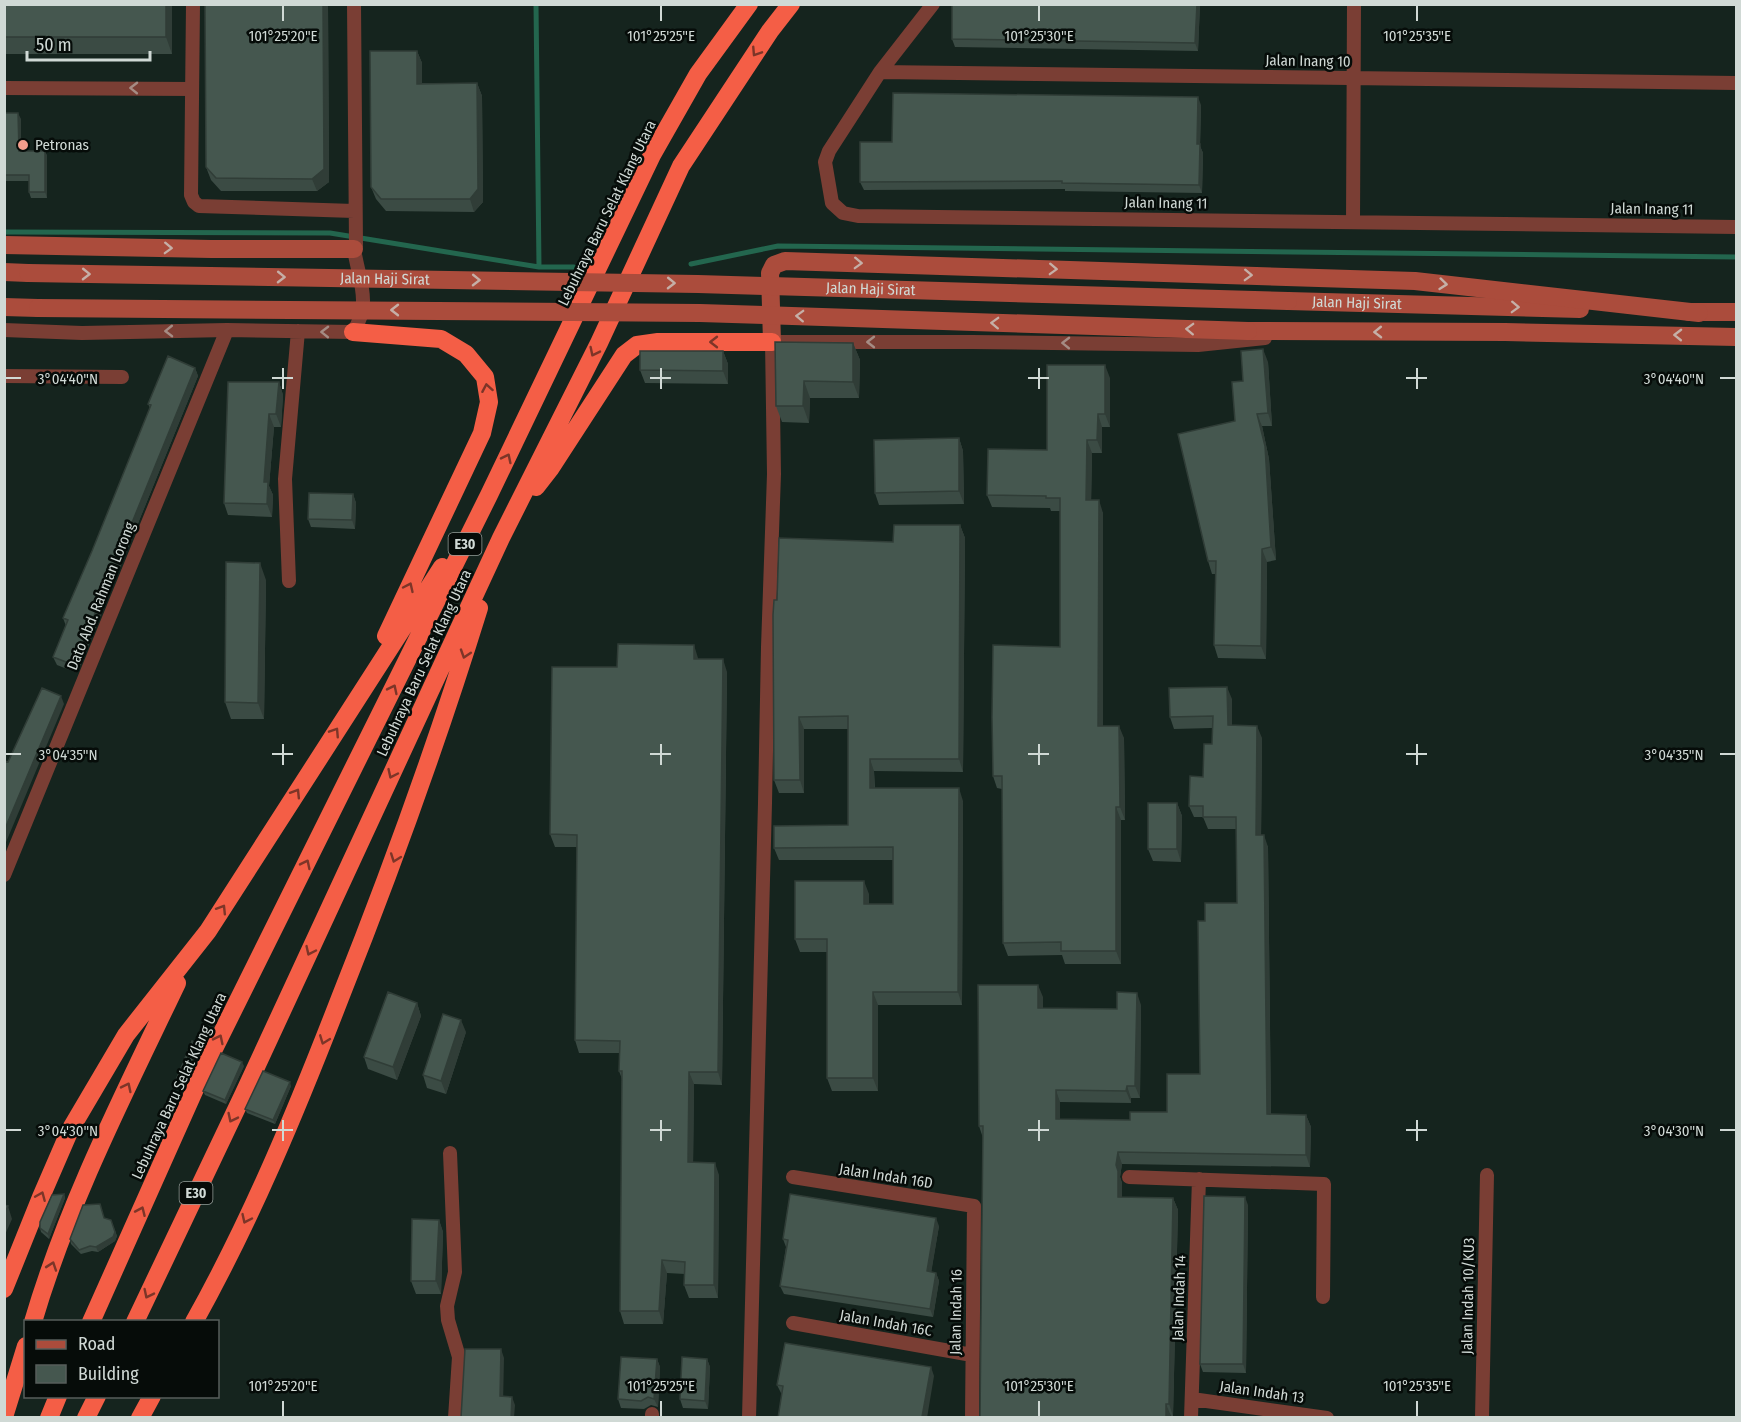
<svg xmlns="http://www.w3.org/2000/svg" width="1741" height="1422" viewBox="0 0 1741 1422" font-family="'Fira Sans Condensed',sans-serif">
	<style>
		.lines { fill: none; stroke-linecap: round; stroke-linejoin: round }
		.stream { stroke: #23664e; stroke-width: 5 }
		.minor { stroke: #7a3e34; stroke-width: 14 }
		.secondary { stroke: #ab4c3c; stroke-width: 18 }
		.motorway { stroke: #f45e46; stroke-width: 18 }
		.secondary-bridge { stroke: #ab4c3c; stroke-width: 18 }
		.wall { fill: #3b4b44 }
		.shaded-wall { fill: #303d37 }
		.building { fill: #45574f; stroke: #303d37; stroke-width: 1.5 }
		.oneway { stroke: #7d3528 }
		.oneway2 { stroke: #a58c84 }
		.oneway3 { stroke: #c5afa7 }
		.ticks { fill: none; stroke: #d0d9d5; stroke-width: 2 }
		.poi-dot { fill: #f49d8c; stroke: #060c09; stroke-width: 2 }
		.labels { text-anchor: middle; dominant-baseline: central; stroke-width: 5; stroke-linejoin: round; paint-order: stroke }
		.shield { fill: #060c09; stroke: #939c98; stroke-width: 1.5 }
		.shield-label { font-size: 14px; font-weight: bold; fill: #d0d9d5 }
		.street-label { font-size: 15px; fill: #d0d9d5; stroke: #060c09 }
		.poi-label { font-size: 15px; fill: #d0d9d5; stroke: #060c09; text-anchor: start }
		.ticks-label { font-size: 15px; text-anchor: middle; fill: #d0d9d5; stroke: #060c09; stroke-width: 5; stroke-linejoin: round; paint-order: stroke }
	</style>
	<rect width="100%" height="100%" fill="#15241e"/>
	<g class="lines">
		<!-- stream -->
		<path class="stream" d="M4 232 330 233 539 267 536 4
			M691 264 778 246 1736 257
			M539 267H574"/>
		<!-- minor -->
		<path class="minor" d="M193 4 191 195 194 202 199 206 354 211
			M933 4 880 72 829 151 825 162 832 203 843 213 858 216 1736 227
			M880 72 1736 83
			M4 88 192 89
			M1353 222 1354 4
			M4 330 82 333 227 330 353 332C372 303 359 281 354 249L356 245 354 4
			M4 376 122 377
			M289 581 285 479 298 331
			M4 875 227 330
			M450 1153 455 1272 447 1306 448 1320 459 1357 455 1418
			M793 1177 974 1206 972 1418
			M1129 1177 1324 1184 1323 1297
			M793 1323 972 1355
			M1192 1399 1327 1418
			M652 1414V1418
			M749 1418 765 803 768 647 774 474 772 342H972L1198 345 1265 338
			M1191 1418 1199 1179
			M1482 1418 1487 1175"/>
		<!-- secondary -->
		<g class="secondary">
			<path d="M4 245 211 249H354"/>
			<path d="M4 272 28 273"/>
			<path id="s1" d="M1288 301 1580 309"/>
			<path d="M4 307 38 308"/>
			<path d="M1689 312H1736"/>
			<path d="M1248 331 1505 332 1736 337"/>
			<path d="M772 342 770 273 774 265 785 261 1415 281 1699 313"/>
		</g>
		<!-- motorway -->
		<path class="motorway" d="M353 332 441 339 466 354 485 377 489 402 482 433 386 636
			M536 487 550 469 624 355 637 345 658 342H772
			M4 1289 41 1197 70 1130 126 1035 208 931 442 567
			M33 1322C68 1203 124 1094 177 983
			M91 1322 203 1071 489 495 652 155 698 74 749 4
			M135 1322 244 1093 501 538 599 343 681 166 770 31 791 4
			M194 1322C252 1218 297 1109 340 998 391 870 438 740 479 608
			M4 1417 26 1346
			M49 1418 58 1396
			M86 1418 97 1396
			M140 1418 152 1396"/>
		<!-- secondary-bridge -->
		<g class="secondary-bridge">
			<path id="s2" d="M28 273 698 284 1288 301"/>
			<path d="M38 308 700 313 1248 331"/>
		</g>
	</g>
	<!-- wall -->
	<path class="wall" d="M4 4H172V54H4Z
		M205 4H328L329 182 317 191H221L211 180 206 167Z
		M952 4H1200L1198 51 955 47 952 39Z
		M417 51 422 63V83H477L482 96 483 202 474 212 386 211 376 199 371 187Z
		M1201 105 1200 146 1203 153 1202 193 1065 191V189L864 190 860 182 892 142Z
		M4 113 21 119V151H45L47 156V198H31L29 192V181H4Z
		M775 342 853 343 860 360 859 398H810L809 423 782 422 776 406Z
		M723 351 728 364V384L645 383 640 370Z
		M1268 362 1272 426H1262L1269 459 1276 560 1267 562 1266 659 1218 658 1214 645 1216 574H1212L1208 561 1243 381Z
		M195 368 198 376 77 673 57 665 53 657 66 626 63 618 92 551 150 408 148 404Z
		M1110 378V427H1102V453H1092L1091 500 1103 513V726L1124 738 1125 820H1121V964H1065L1062 955 1008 956 1003 943 1002 789 997 788 993 776 1060 647V511H1051L1050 508 992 507 987 495 1047 450Z
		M279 382 283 395 281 427H274L269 486 273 495 272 517 228 515 224 503Z
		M959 438 963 451 964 504 879 505 875 493Z
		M353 494 356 503 355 529 311 527 308 519Z
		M960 525 965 538 963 772 874 771 875 788 963 801 962 1005H878V1091H832L827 1078V952H800L795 939 869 894V904H893V860H779L774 848 848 825V729H804V793H779L774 780 777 600 893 542Z
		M266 580 264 719H231L225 702Z
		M698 659 727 672 722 1085 694 1084 693 1162 719 1175 718 1298H689L684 1285 685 1274 667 1273 663 1324H624L620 1311 622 1079 619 1071V1053H579L575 1040 577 847H555L550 834 617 667Z
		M1232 699V726L1262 738 1261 835 1268 847 1271 1114 1306 1115 1311 1127 1310 1167 1122 1164 1120 1177 1122 1183V1197L1173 1198 1178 1210 1173 1416H1171L983 1138 979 1126 1043 997V1008L1117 1009 1141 1005 1140 1098H1131V1103L1060 1102V1119L1130 1120 1167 1112 1200 1074 1205 921 1237 903 1236 829H1208L1203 817H1194L1189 806 1203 777 1212 744V728L1174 729 1170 717Z
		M1177 803 1182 816 1181 862 1153 861 1148 849Z
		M417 1003 421 1016 397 1080 368 1069 364 1057Z
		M466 1032 446 1094 427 1088 423 1075Z
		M201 1049 184 1087 177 1084 176 1080Z
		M244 1066 226 1104 205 1095 203 1091Z
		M291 1086 275 1124 247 1113 245 1109Z
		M64 1194 65 1198 49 1239 41 1232 40 1228Z
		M1248 1205 1246 1373 1203 1372 1200 1364Z
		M105 1218 111 1220 117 1236 115 1241 98 1252 92 1251 81 1254 71 1244 70 1239Z
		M439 1220 443 1232 441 1294H416L411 1281Z
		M939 1226 931 1272 936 1273 939 1281 933 1317 784 1294 780 1286 786 1247 783 1239Z
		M657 1359 660 1367 658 1407 651 1405 644 1409 621 1408 618 1399Z
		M707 1359 710 1367 708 1409 683 1408 680 1399Z
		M934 1376 782 1394 781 1393 777 1385Z"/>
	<!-- shaded-wall -->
	<path class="shaded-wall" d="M166 4H172V54L166 37Z
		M323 4H328L329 182 317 191 312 179Z
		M1197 4H1200L1198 51 1195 43Z
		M417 51 422 63V96L417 84Z
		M477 83 482 96 483 202 474 212 470 199Z
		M1198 97 1201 105 1200 146 1203 153 1202 193 1199 185 1197 144Z
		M18 113 21 119V157L19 151Z
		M45 151 47 156V198L45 192Z
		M853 343 860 360 859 398 853 382Z
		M1263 349 1268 362 1272 426 1268 413Z
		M723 351 728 364V384L723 371Z
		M1105 365 1110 378V427L1105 414Z
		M195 368 198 376 77 673 74 665Z
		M804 381 810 398 809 423 803 406Z
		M279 382 283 395 281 427 276 414Z
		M269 414 274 427 269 486 273 495 272 517 267 504 264 482Z
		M1098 414 1102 427V453L1097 440Z
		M1257 414 1262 426 1269 459 1276 560 1271 547Z
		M959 438 963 451 964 504 959 491Z
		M1087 440 1092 453 1091 513 1086 500Z
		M353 494 356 503 355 529 352 520Z
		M1099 500 1103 513V739L1098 726Z
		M960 525 965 538 963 772 959 759Z
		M1262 549 1267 562 1266 659 1261 646Z
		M260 563 266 580 264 719 258 703Z
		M694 645 698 658V672L694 659Z
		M723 659 727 672 722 1085 718 1072Z
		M1227 687 1232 699V737L1228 725Z
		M61 696 64 704 4 847V831Z
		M799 717 804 729V793L800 780Z
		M1119 726 1124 738 1125 820 1120 807Z
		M1257 726 1262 738 1261 847 1256 835Z
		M870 759 874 771 875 800 870 788Z
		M959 788 963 801 962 1005 958 992Z
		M1177 803 1182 816 1181 862 1177 849Z
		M1116 807 1121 820V964L1116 951Z
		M1264 835 1268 847 1271 1126 1267 1114Z
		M864 881 869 894V917L864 904Z
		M1038 985 1043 997V1020L1038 1008Z
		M873 992 878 1005V1091L873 1078Z
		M1137 993 1141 1005 1140 1098 1135 1086Z
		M417 1003 421 1016 397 1080 393 1067Z
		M461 1020 466 1032 446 1094 441 1081Z
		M200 1045 201 1049 184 1087 182 1082Z
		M242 1062 244 1066 226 1104 225 1100Z
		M689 1072 694 1084 693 1175 688 1162Z
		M290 1082 291 1086 275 1124 273 1120Z
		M1127 1086 1131 1098V1103L1126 1091Z
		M1056 1090 1060 1102V1131L1056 1119Z
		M1306 1115 1311 1127 1310 1167 1306 1155Z
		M1118 1152 1122 1164 1120 1177 1122 1183V1209L1118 1197 1116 1165Z
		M715 1163 719 1175 718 1298 714 1285Z
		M64 1194 65 1198 49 1239 48 1234Z
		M1245 1197 1248 1205 1246 1373 1243 1364Z
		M1173 1198 1178 1210 1173 1416 1169 1404Z
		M8 1206 12 1219 4 1237V1213Z
		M936 1218 939 1226 930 1280 927 1271Z
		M439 1220 443 1232 441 1294 436 1281Z
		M115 1232 117 1236 115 1241 98 1252 96 1247Z
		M662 1260 667 1273 663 1324 659 1311Z
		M936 1273 939 1281 933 1317 930 1309Z
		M501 1349 504 1358 503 1405 500 1396Z
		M657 1359 660 1367 658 1407 654 1399Z
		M707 1359 710 1367 708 1409 705 1401Z
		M931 1367 934 1376 927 1418 922 1417Z
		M512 1397 515 1405 514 1418H511Z
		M1166 1404 1171 1416V1418H1166Z"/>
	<!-- building -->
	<path class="building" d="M4 4H166V37H4Z
		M205 4H323L324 169 312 179 216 178 206 167Z
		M952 4H1197L1195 43 952 39Z
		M370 51H417V84L477 83 478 189 470 199H381L371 187Z
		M893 93 1198 97 1197 144H1200L1199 185 1062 183V181L860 182V142H892Z
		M4 113H18L19 151H45V192H29V175H4Z
		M775 342 853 343V382L804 381 803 406H776Z
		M1263 349 1268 413 1257 414 1265 446 1271 547 1262 549 1261 646 1214 645 1216 561H1208L1178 434 1235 421 1232 382 1243 381 1241 351Z
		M640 351H723V371L640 370Z
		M168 356 195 368 74 665 53 657 68 620 63 618 92 551 151 405 148 404Z
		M1047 365H1105V414H1098L1097 440H1087L1086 500H1099L1098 726H1119L1120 807H1116V951H1061V942L1003 943 1002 776H993L992 717 993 645 1060 647V498H1046V496L987 495 988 449 1047 450Z
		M228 382H279L276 414H269L264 482H268L267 504 224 503Z
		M959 438V491L875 493 874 440Z
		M309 493 353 494 352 520 308 519Z
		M894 525H960L959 759H870V788H959L958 992H873V1078H827V939H795V881H864V904H893V847L774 848V826L848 825V716L799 717 800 780H774L773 615 774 600H777L779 538 893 542Z
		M226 562 260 563 258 703 225 702Z
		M618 644 694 645V659H723L718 1072H689L688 1162 715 1163 714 1285H684L685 1262 662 1260 659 1311H620L622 1071H619L620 1041 575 1040 577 835 550 834 552 667H617Z
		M1227 687 1228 725 1257 726 1256 835H1264L1267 1114 1306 1115V1155L1118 1152 1116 1165 1118 1171V1197L1173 1198 1169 1404H1166V1418H980L983 1126H979L978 985H1038V1008L1117 1009V992L1137 993 1135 1086H1127L1126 1091 1056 1090V1119L1130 1120V1112H1167V1074H1200L1198 921H1205V903H1237L1236 817H1203V806H1189L1190 776 1203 777 1204 744H1212L1213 716 1170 717 1169 688Z
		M42 688 61 696 4 831V761L8 762Z
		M1148 803H1177V849H1148Z
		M388 992 417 1003 393 1067 364 1057Z
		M443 1014 461 1020 441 1081 423 1075Z
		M192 1041 200 1045 182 1082 176 1080Z
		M221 1053 242 1062 225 1100 203 1091Z
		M263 1071 290 1082 273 1120 245 1109Z
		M64 1194 48 1234 40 1228V1222L52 1195Z
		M790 1194 936 1218 927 1271 936 1273 930 1309 780 1286 788 1240 783 1239Z
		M1204 1196 1245 1197 1243 1364H1200Z
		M100 1204 104 1218 111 1220 115 1232 113 1237 96 1247 90 1246 79 1250 70 1239 83 1205Z
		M4 1205 8 1206 4 1213Z
		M412 1219 439 1220 436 1281H411Z
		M785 1343 931 1367 922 1417 928 1418H778L783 1386 777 1385Z
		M465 1349H501L500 1396 512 1397 511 1418H461Z
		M621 1357 657 1359 654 1399 648 1397 641 1401 618 1399Z
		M682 1357 707 1359 705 1401 680 1399Z"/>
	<!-- one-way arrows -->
	<defs><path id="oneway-chevron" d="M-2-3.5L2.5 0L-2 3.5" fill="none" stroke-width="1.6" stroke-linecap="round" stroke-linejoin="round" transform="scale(1.5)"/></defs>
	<g class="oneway">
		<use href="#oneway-chevron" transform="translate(756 52) rotate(123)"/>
		<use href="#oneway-chevron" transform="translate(714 342) rotate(-180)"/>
		<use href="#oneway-chevron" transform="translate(594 352) rotate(116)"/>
		<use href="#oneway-chevron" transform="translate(487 388) rotate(-100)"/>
		<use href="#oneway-chevron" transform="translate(507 458) rotate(-64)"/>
		<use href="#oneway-chevron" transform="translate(409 587) rotate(-65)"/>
		<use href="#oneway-chevron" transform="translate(465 654) rotate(108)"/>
		<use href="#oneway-chevron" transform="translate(393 689) rotate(-64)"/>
		<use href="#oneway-chevron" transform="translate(335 732) rotate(-57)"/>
		<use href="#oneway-chevron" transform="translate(392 774) rotate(115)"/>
		<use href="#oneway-chevron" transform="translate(296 793) rotate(-58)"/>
		<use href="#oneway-chevron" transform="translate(395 858) rotate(110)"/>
		<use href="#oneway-chevron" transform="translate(306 864) rotate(-64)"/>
		<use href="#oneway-chevron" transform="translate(222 909) rotate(-58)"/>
		<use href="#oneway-chevron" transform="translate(310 951) rotate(115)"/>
		<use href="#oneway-chevron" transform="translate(219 1039) rotate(-64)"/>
		<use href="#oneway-chevron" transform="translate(324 1040) rotate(111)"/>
		<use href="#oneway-chevron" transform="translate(127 1087) rotate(-64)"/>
		<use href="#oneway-chevron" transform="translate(232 1118) rotate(116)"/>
		<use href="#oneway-chevron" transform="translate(41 1196) rotate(-67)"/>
		<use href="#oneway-chevron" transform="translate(141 1211) rotate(-66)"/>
		<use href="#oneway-chevron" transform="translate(246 1219) rotate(115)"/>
		<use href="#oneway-chevron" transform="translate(52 1266) rotate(-71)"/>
		<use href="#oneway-chevron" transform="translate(148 1294) rotate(116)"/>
	</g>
	<g class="oneway2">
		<use href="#oneway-chevron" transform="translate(134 88) rotate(-179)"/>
		<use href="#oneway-chevron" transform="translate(169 331) rotate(179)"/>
		<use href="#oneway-chevron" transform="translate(325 332) rotate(-179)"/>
		<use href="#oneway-chevron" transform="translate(871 342) rotate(180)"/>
		<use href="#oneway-chevron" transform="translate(1066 343) rotate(-179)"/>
	</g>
	<g class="oneway3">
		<use href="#oneway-chevron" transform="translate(168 248) rotate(2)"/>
		<use href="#oneway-chevron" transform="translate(858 263) rotate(2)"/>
		<use href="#oneway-chevron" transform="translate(1053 269) rotate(2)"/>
		<use href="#oneway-chevron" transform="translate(86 274) rotate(1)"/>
		<use href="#oneway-chevron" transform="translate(1248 275) rotate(2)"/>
		<use href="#oneway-chevron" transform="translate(281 277) rotate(1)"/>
		<use href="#oneway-chevron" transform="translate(476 280) rotate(1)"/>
		<use href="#oneway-chevron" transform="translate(671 283) rotate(1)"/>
		<use href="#oneway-chevron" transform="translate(1443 284) rotate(6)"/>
		<use href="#oneway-chevron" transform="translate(1515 307) rotate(2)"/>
		<use href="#oneway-chevron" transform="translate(395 310) rotate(-180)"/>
		<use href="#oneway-chevron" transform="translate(800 316) rotate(-178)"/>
		<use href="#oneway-chevron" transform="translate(995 323) rotate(-178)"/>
		<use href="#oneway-chevron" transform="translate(1190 329) rotate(-178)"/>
		<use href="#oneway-chevron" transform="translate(1378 332) rotate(179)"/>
		<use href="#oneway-chevron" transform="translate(1678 335) rotate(-179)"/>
	</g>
	<!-- ticks -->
	<path class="ticks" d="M283 6V21M661 6V21M1039 6V21M1417 6V21M283 368V389M661 368V389M1039 368V389M1417 368V389M6 378H21M272 378H293M650 378H671M1028 378H1049M1406 378H1427M1720 378H1735M283 744V765M661 744V765M1039 744V765M1417 744V765M6 754H21M272 754H293M650 754H671M1028 754H1049M1406 754H1427M1720 754H1735M283 1120V1141M661 1120V1141M1039 1120V1141M1417 1120V1141M6 1130H21M272 1130H293M650 1130H671M1028 1130H1049M1406 1130H1427M1720 1130H1735M283 1401V1416M661 1401V1416M1039 1401V1416M1417 1401V1416"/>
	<!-- markers -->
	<circle class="poi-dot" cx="23" cy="145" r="6"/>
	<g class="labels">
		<!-- shield labels -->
		<g class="shield">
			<rect x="448.5" y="533" width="33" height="22" rx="4.5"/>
			<rect x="179.5" y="1182" width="33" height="22" rx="4.5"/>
		</g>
		<g class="shield-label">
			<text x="465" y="544">E30</text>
			<text x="196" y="1193">E30</text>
		</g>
		<!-- street labels -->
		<g class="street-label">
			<text transform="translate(1308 61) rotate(1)">Jalan Inang 10</text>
			<text transform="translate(1166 203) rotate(1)">Jalan Inang 11</text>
			<text transform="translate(1652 209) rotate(1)">Jalan Inang 11</text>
			<text transform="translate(607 213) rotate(-64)">Lebuhraya Baru Selat Klang Utara</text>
			<text stroke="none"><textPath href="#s2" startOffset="357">Jalan Haji Sirat</textPath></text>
			<text stroke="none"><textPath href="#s2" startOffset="843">Jalan Haji Sirat</textPath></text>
			<text stroke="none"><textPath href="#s1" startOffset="69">Jalan Haji Sirat</textPath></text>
			<text transform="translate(101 596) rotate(-68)">Dato Abd. Rahman Lorong</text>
			<text transform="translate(424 663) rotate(-65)">Lebuhraya Baru Selat Klang Utara</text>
			<text transform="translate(179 1086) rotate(-65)">Lebuhraya Baru Selat Klang Utara</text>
			<text transform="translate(886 1176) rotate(9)">Jalan Indah 16D</text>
			<text transform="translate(1468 1296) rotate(-89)">Jalan Indah 10/KU3</text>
			<text transform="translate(1179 1298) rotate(-88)">Jalan Indah 14</text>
			<text transform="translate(956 1312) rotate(-89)">Jalan Indah 16</text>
			<text transform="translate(886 1323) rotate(10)">Jalan Indah 16C</text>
			<text transform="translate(1262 1392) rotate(8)">Jalan Indah 13</text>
		</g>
		<!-- poi labels -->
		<g class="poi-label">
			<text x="35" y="145">Petronas</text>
		</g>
	</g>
	<g class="ticks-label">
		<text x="283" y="41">101°25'20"E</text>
		<text x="661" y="41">101°25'25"E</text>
		<text x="1039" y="41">101°25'30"E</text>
		<text x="1417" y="41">101°25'35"E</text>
		<text x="68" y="384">3°04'40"N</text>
		<text x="1674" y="384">3°04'40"N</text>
		<text x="68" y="760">3°04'35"N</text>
		<text x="1674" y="760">3°04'35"N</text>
		<text x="68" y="1136">3°04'30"N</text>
		<text x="1674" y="1136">3°04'30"N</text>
		<text x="283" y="1391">101°25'20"E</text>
		<text x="661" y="1391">101°25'25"E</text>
		<text x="1039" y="1391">101°25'30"E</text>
		<text x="1417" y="1391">101°25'35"E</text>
	</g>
	<!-- border -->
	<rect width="1741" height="1422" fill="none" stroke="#d0d9d5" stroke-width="12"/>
	<!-- legend -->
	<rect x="24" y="1320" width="195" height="78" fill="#060c09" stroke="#575e5b" stroke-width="1.5"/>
	<rect x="36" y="1340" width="30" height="9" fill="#ab4c3c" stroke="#575e5b" stroke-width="1.5"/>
	<text x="78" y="1350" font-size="18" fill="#d0d9d5">Road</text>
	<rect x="36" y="1365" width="30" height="18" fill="#45574f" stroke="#575e5b" stroke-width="1.5"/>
	<text x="78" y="1380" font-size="18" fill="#d0d9d5">Building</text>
	<!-- scale -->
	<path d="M27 51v9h123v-9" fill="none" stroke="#d0d9d5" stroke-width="3"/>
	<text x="36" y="51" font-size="18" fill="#d0d9d5" stroke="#060c09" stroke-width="4.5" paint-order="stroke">50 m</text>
</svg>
